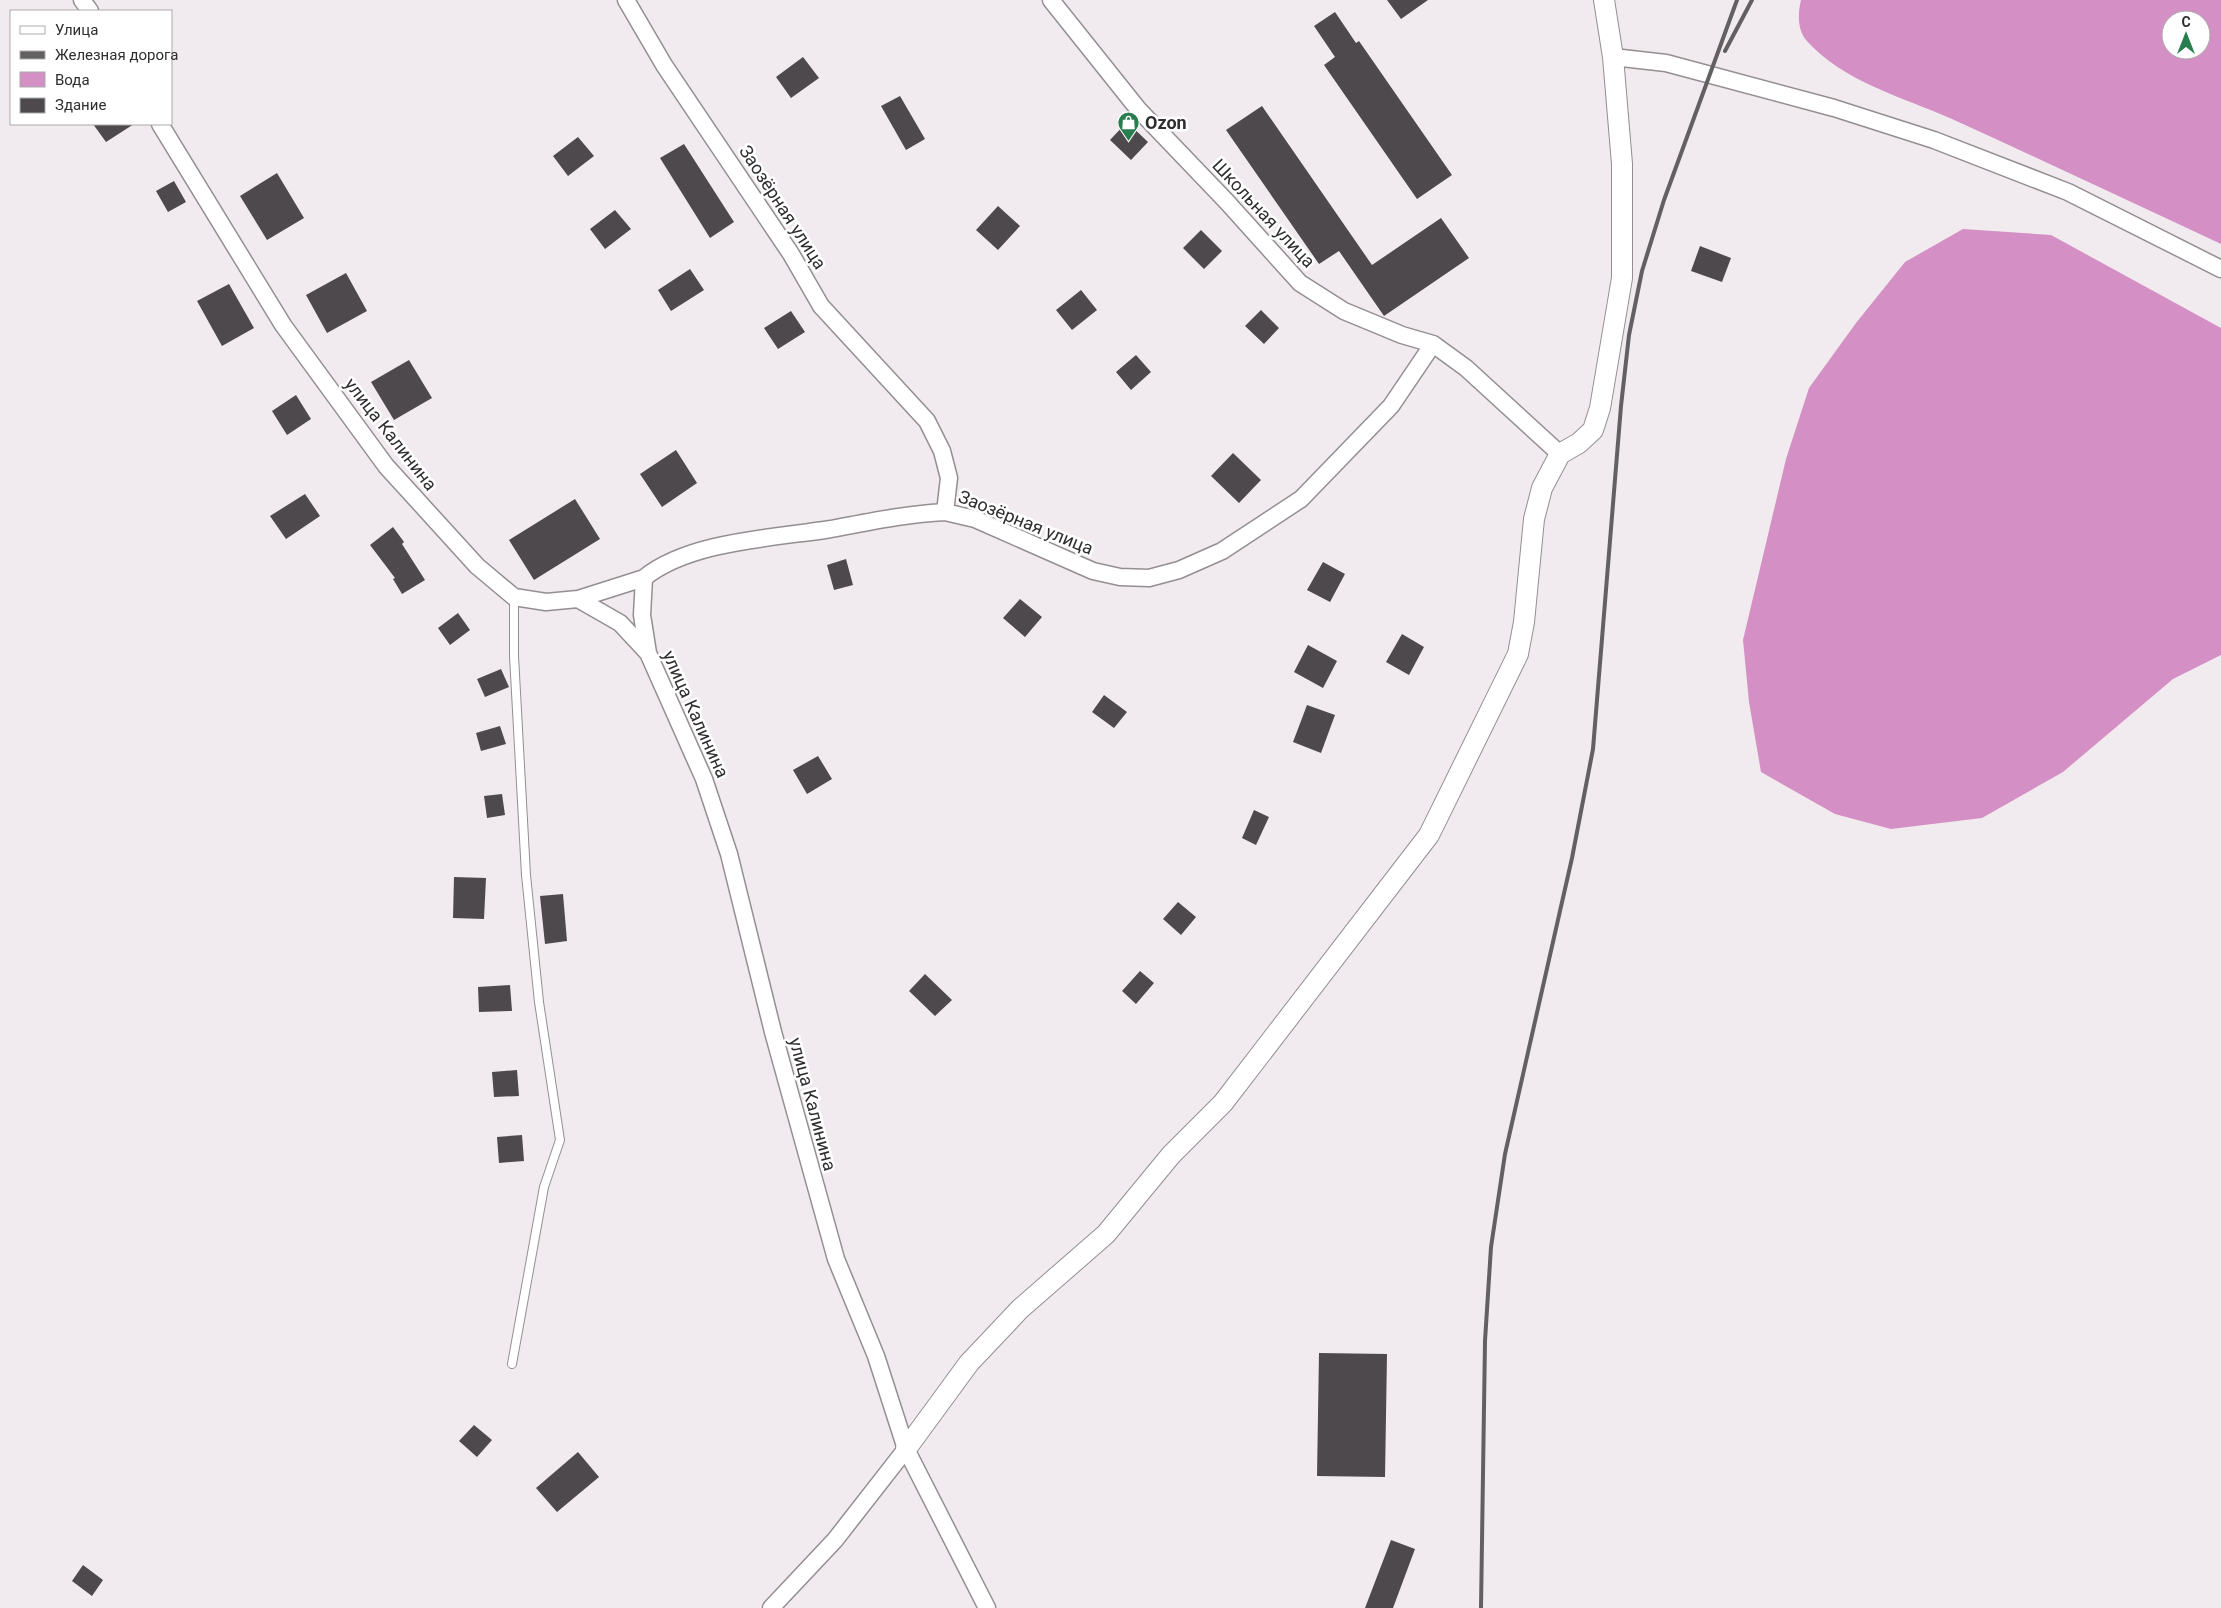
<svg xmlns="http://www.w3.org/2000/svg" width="2221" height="1608" viewBox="0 0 2221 1608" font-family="Roboto,sans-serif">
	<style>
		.water { fill: #d48fc4; fill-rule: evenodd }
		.building { fill: #4d494c }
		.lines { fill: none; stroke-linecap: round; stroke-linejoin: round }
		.service-casing { stroke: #948e92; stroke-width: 10 }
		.minor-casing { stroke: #948e92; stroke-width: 19 }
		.tertiary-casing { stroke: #948e92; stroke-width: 22 }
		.service { stroke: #fff; stroke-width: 8 }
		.minor { stroke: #fff; stroke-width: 16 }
		.tertiary { stroke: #fff; stroke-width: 20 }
		.rail { stroke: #636062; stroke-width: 4 }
		.labels { text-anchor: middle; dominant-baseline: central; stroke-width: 5; stroke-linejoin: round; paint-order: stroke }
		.poi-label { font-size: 18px; font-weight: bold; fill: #2f2d2f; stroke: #fff; text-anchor: start }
		.street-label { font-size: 18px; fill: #2f2d2f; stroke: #fff }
	</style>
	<rect width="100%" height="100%" fill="#f1ebf0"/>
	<!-- water -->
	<path class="water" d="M1801 0H2221V244C2131 202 2042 160 1952 119 1903 97 1843 82 1806 40 1797 29 1798 12 1801 0ZM2171 20H2201V50H2171Z
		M1963 229 2051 235 2221 328V655L2173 679 2063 772 1982 818 1891 829 1835 814 1761 772 1749 702 1743 640 1786 459 1809 388 1856 323 1905 262Z"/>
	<!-- building -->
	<path class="building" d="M1387 0H1428L1401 19Z
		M1335 12 1356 43 1359 41 1452 175 1417 199 1324 65 1335 57 1314 26Z
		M803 57 819 78 791 98 776 77Z
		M900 96 925 139 906 150 881 106Z
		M1262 106 1372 265 1441 218 1469 258 1384 316 1339 251 1319 264 1226 130Z
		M1127 122 1148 142 1131 160 1110 140Z
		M93 124H134L106 142Z
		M578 137 594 156 568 176 553 156Z
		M684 144 734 222 710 238 660 158Z
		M277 173 304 218 267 240 240 196Z
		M174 181 186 202 168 212 156 191Z
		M998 206 1020 226 998 250 976 230Z
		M615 210 631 229 605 249 590 229Z
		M1201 230 1222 251 1204 269 1183 248Z
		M1700 246 1731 258 1722 282 1691 271Z
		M690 269 704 290 671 311 658 290Z
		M346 273 367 311 327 333 306 295Z
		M229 284 254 328 222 346 197 301Z
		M1081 290 1097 310 1072 330 1056 310Z
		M1261 310 1279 328 1264 344 1245 326Z
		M791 311 805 332 778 349 764 328Z
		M1136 355 1151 372 1131 390 1116 372Z
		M409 360 432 398 394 420 371 382Z
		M296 395 311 419 287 435 272 411Z
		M676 450 697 483 662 507 640 474Z
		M1233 453 1261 480 1239 503 1211 476Z
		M305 494 320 516 286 539 270 516Z
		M575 499 600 539 534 580 509 540Z
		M393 527 404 542 402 544 425 580 402 594 393 579 395 578 370 545Z
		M846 559 853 585 834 590 827 565Z
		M1323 562 1345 574 1330 602 1307 590Z
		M1020 599 1042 617 1025 637 1003 618Z
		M458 613 470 630 450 645 438 628Z
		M1402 634 1424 647 1409 675 1386 662Z
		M1308 645 1337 661 1323 688 1294 672Z
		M501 669 509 687 485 697 477 679Z
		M1104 695 1127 712 1114 728 1092 712Z
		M1307 705 1335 715 1321 753 1293 742Z
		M500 726 506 744 481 751 476 733Z
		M818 756 832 779 807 794 793 770Z
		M502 794 505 815 487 818 484 796Z
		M1254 810 1269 817 1256 845 1242 838Z
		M454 877 486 878 484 919 453 918Z
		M563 894 567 941 545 944 540 896Z
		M1178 902 1196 917 1181 935 1163 919Z
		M1140 971 1154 983 1136 1004 1122 991Z
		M925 974 952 1000 935 1016 909 991Z
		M510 985 512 1011 479 1012 478 987Z
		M517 1070 519 1096 494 1097 492 1072Z
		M522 1135 524 1161 499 1163 497 1137Z
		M1319 1353 1387 1354 1385 1477 1317 1476Z
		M474 1425 492 1440 477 1457 459 1441Z
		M578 1452 599 1477 557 1512 536 1488Z
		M1391 1540 1415 1549 1393 1608H1365Z
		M83 1565 103 1580 92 1596 72 1581Z"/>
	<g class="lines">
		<defs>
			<path id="service" d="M512 1364 544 1187 560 1140 539 1002 526 875 514 656V597"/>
			<path id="minor" d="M82 0 90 11
				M626 0 664 65 791 254 821 306 927 421 942 451 949 478 945 512 975 519 1093 571 1120 577 1149 578 1179 570 1222 551 1301 499 1391 406 1433 344
				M1051 0 1138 109 1227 202 1300 283 1344 311 1402 335 1433 344 1466 368 1560 454
				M1613 57 1666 63 1834 108 1934 140 2068 192 2221 269
				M160 124 283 325 386 466 477 566 514 597 546 602 578 599 620 623 648 653 704 779 729 854 773 1032 836 1259 876 1356 906 1449 987 1608
				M578 599 644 578
				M648 653 642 615 644 578C689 541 774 538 831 529 869 522 906 514 945 512
				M771 1608 835 1540 906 1449"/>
			<path id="tertiary" d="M906 1449 969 1363 1020 1309 1106 1234 1171 1155 1223 1103 1429 835 1518 654 1524 622 1534 519 1542 488 1560 454 1579 443 1593 430 1600 408 1622 278V164L1613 57 1604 0"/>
		</defs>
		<!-- service casing -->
		<use href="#service" class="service-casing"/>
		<!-- minor casing -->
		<use href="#minor" class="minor-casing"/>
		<!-- tertiary casing -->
		<use href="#tertiary" class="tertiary-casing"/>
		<!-- service -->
		<use href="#service" class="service"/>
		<!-- minor -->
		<use href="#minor" class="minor"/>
		<!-- tertiary -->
		<use href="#tertiary" class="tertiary"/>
		<!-- rail -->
		<path class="rail" d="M1725 51 1752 0
			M1481 1608 1485 1341 1491 1247 1505 1154 1572 858 1593 749 1621 406 1629 335 1642 271 1664 200 1737 0"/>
	</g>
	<!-- icons -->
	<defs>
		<symbol id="shop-pin" viewBox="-11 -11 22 30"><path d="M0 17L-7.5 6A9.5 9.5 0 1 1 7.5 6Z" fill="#297d4f" stroke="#fff"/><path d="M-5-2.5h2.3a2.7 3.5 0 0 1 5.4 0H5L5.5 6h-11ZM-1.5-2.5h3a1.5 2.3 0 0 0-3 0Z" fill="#fff"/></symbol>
	</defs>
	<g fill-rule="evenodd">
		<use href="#shop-pin" x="1116" y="110" width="25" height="34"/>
	</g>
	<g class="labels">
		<!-- poi labels -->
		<g class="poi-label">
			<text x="1145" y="122">Ozon</text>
		</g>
		<!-- street labels -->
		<g class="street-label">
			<text transform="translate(783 207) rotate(57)">Заозёрная улица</text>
			<text transform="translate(1264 213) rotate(47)">Школьная улица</text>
			<text transform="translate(391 434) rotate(52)">улица Калинина</text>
			<text transform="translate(1026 522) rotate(22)">Заозёрная улица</text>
			<text transform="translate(696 714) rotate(66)">улица Калинина</text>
			<text transform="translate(813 1104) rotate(75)">улица Калинина</text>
		</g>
	</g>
	<!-- legend -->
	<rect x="10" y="10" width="162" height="115" fill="#ffffff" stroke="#acabac"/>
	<rect x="20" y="26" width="25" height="8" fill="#ffffff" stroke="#acabac"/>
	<text x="55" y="35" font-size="15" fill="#2f2d2f">Улица</text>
	<rect x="20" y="51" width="25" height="8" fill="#636062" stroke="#acabac"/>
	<text x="55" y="60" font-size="15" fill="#2f2d2f">Железная дорога</text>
	<rect x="20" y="72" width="25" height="15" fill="#d48fc4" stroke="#acabac"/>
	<text x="55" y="85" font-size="15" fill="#2f2d2f">Вода</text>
	<rect x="20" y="98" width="25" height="15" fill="#4d494c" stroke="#acabac"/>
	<text x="55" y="110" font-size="15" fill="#2f2d2f">Здание</text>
	<!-- north arrow -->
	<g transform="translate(2186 35)"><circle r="24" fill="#ffffff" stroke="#acabac"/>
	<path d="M0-4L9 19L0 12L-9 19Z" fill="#297d4f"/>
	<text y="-8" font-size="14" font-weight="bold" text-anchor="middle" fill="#2f2d2f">С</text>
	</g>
</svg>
